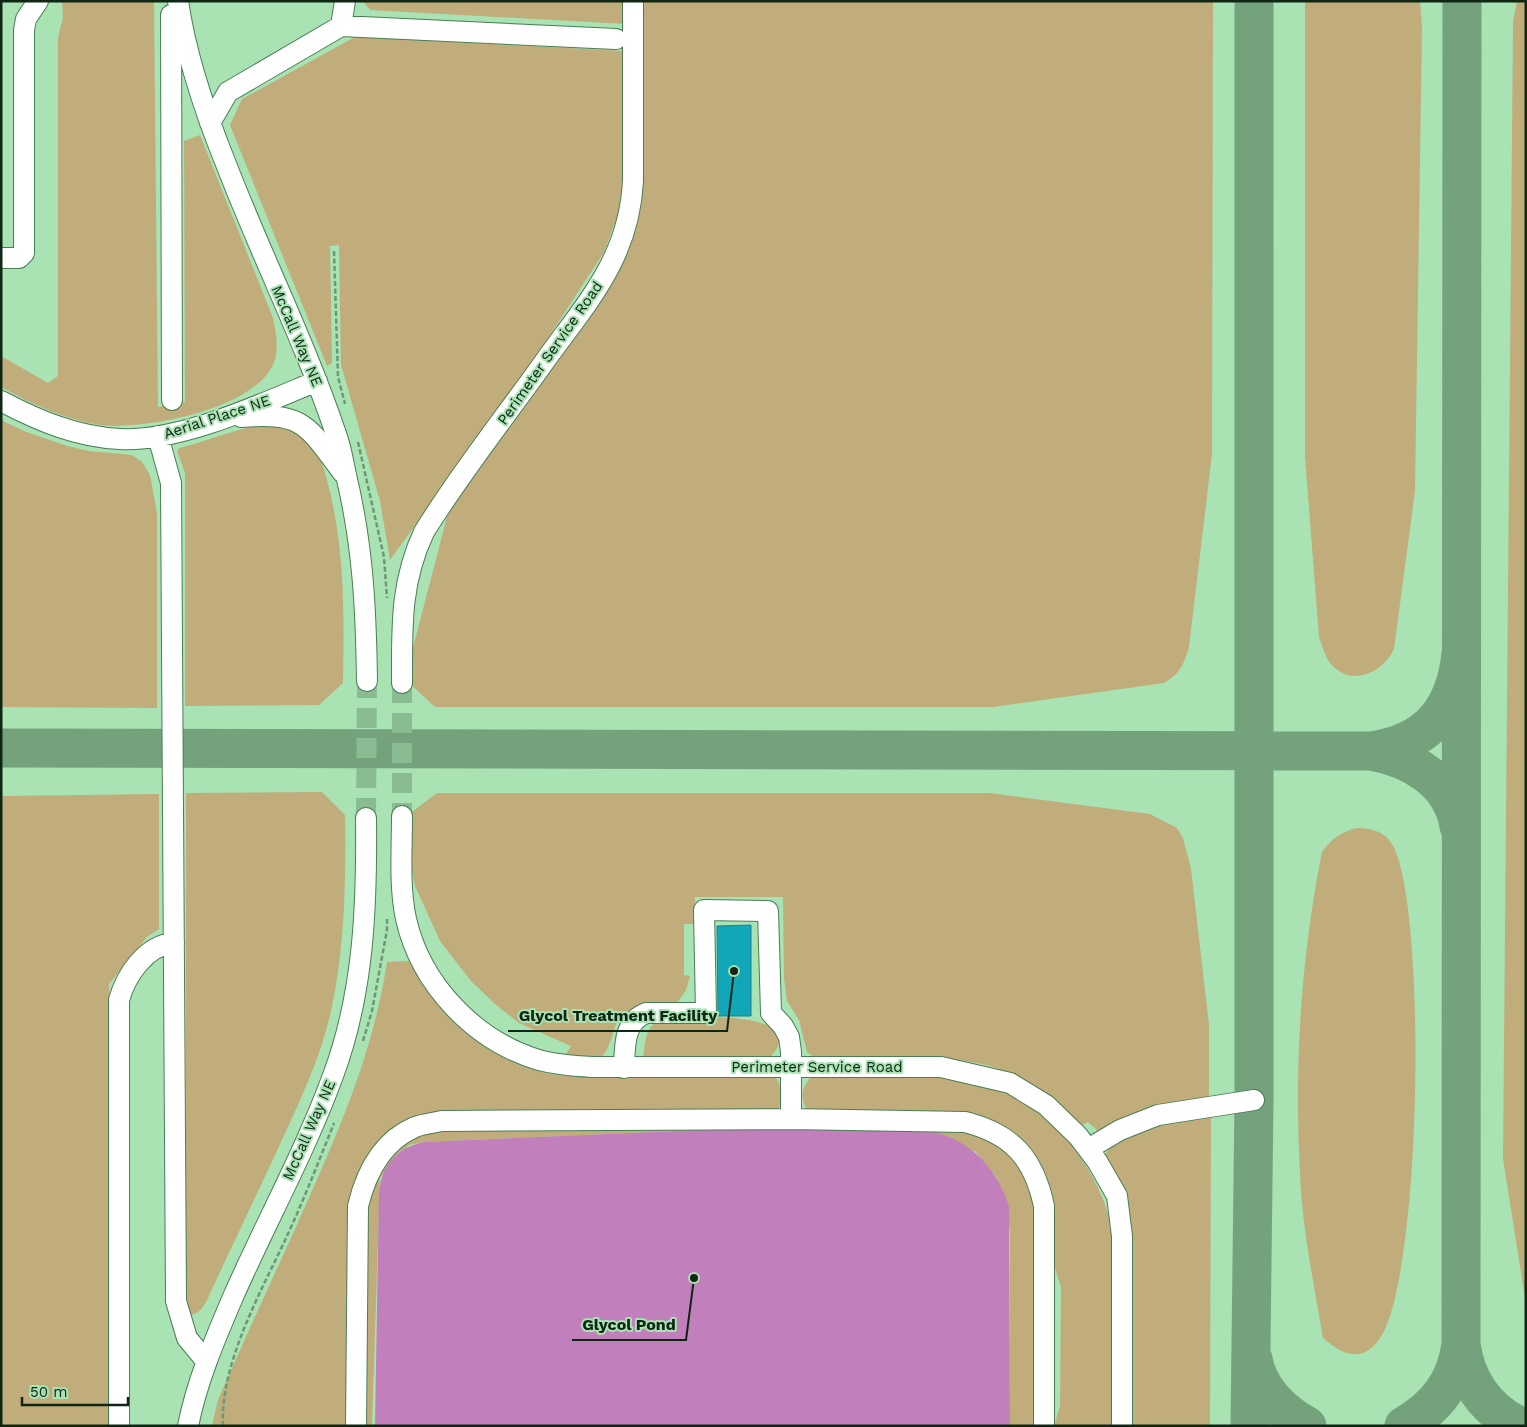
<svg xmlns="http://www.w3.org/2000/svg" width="1527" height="1427" viewBox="0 0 1527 1427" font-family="'Work Sans',sans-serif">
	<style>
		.green { fill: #c0ad7b }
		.water { fill: #c180bc }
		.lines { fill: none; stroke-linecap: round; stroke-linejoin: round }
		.taxiway { stroke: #74a27c; stroke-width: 39 }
		.building { fill: #12a6b9; stroke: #21818f }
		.minor-tunnel { stroke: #8abc93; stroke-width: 20; stroke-dasharray: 20 10; stroke-linecap: butt }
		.minor-casing { stroke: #497e54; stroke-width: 22 }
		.path { stroke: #6d9875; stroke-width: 2.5; stroke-dasharray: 5 2.5; stroke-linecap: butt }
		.minor { stroke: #fff; stroke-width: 20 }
		.labels { text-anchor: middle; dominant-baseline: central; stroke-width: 4; stroke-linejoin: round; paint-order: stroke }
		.street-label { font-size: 15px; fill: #0f2614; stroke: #a9e2b3 }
		.leader { fill: none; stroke: #0f2614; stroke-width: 2 }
		.callout-dot { fill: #0f2614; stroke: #a9e2b3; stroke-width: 2 }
		.callout-label { font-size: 16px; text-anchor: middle; font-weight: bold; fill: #0f2614; stroke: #a9e2b3; stroke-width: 4; stroke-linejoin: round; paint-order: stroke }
	</style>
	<rect width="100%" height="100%" fill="#a9e2b3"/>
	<!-- green -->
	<path class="green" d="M62 1H154L158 407 185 402 184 141 200 135 273 318C276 333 280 352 272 367 249 410 145 430 101 425 65 420 32 404 1 387V356L48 383 58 376V38L63 17Z
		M363 1H625V24L370 10Z
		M643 1H1213L1212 454 1189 647C1184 664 1180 674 1164 683L993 707H435L409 683V663L449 509 606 288 626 255 639 217 643 175Z
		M1305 1H1420L1422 27 1415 491 1394 649C1383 673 1350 688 1330 663 1325 656 1322 645 1319 637L1305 457Z
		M1517 1H1526V1304L1503 1159 1513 22Z
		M355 37 625 51 624 174 619 212 604 252 532 363 390 560 380 501 341 365 339 245 330 246 332 363 327 366 230 125 242 99Z
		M1 420 24 431 67 446 89 451 132 455 142 462 150 475 157 513V708L1 707Z
		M273 424C288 428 303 434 313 446 323 460 327 480 331 496 345 559 344 620 343 683L319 705 185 706V473L177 451 180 448C212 440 240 426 273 424Z
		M322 792 345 815C346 881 345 946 331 1011 320 1061 297 1107 276 1153 255 1198 234 1242 213 1287 208 1298 204 1312 191 1315L186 1305V793Z
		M437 793H990L1150 814 1177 828 1183 838 1191 869 1209 1025V1097C1167 1105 1136 1110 1099 1132L1088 1122 1081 1126C1064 1112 1047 1096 1028 1083 976 1047 877 1058 816 1059L807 1052 799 1020 787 1001 784 978 783 897H695V924H684V975L690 976 686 990 677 1003C655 1004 624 1002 615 1027 611 1039 609 1050 600 1059L565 1056 571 1046 519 1023 495 1004 471 981 440 941 415 886 409 855 408 815Z
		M159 794V929L147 937 109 984 116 1426H1V796Z
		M1357 828C1371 828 1384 831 1392 844 1428 904 1422 1288 1378 1341 1360 1364 1341 1353 1323 1338 1314 1284 1302 1228 1300 1173 1294 1067 1301 956 1322 852 1332 838 1341 832 1357 828Z
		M409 961C440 1017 490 1065 557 1075 584 1078 612 1077 640 1077 685 1077 731 1078 776 1078 783 1090 785 1099 777 1111L451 1116 366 1165 351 1426H212L218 1400C243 1342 270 1284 296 1227 336 1137 372 1059 387 962Z
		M662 1018C685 1018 816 1007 769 1059H643C646 1040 644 1028 662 1018Z
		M812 1076C910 1076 1015 1061 1078 1154 1098 1183 1109 1208 1115 1244L1114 1426H1054L1060 1406 1061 1287 1051 1256 1048 1207 1000 1129 807 1111C800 1097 801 1087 812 1076Z
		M1211 1117 1210 1426H1133L1132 1229 1126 1198 1104 1158C1115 1128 1182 1121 1211 1117Z
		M968 1128 1020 1159 1038 1207 1039 1426H1010V1231L997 1178 975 1151 700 1130 424 1142 409 1145 380 1178 372 1426H361V1213L392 1149 430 1129Z"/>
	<!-- water -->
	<path class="water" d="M700 1130H925C967 1137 997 1166 1009 1207L1010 1426H375L379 1193C381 1165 397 1148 424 1142Z"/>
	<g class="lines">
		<!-- taxiway -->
		<path class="taxiway" d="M1462 1 1461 1344C1466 1381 1485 1409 1519 1426
			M1 748 1371 751C1428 743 1455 710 1461 654
			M1371 751C1411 758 1452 781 1459 826
			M1253 1359C1258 1389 1281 1412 1307 1426
			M1250 1426 1254 1100V1
			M1404 1426C1437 1407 1456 1382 1461 1344"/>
	</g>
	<!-- building -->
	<path class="building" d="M751 925V1016H718L717 926Z"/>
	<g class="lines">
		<!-- minor-tunnel -->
		<path class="minor-tunnel" d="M402 683V816
			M366 818 367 681"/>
		<defs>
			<path id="minor" d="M178 1C186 57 205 112 226 164 261 255 305 342 336 434 341 447 343 461 346 475 363 546 366 609 367 681
				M171 15 172 400
				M341 26 345 1
				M210 123 228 92 341 26 616 39
				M1 258H19L24 253V30L26 19 38 1
				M1 401C39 421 77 437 120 439 180 442 261 404 317 381
				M241 417C304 412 307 425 343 473
				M158 436 171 483 176 1301 187 1338 206 1361
				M402 683C402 628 400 583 424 532 461 472 506 416 547 358 589 300 629 257 633 181V1
				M402 816C402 850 399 886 406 919 421 985 475 1041 539 1060 557 1065 574 1066 592 1067H941L1010 1083 1046 1105 1078 1136 1097 1161 1117 1196 1122 1236V1426
				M624 1068C625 1047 623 1022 646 1013H706L704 910 768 911 771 1013 783 1026 789 1037 791 1052V1119
				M1088 1149 1120 1130 1158 1115 1254 1100
				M119 1426V1000C126 975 146 945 174 943
				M188 1426C197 1381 215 1339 233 1297 266 1222 306 1150 334 1073 364 991 367 905 366 818
				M356 1426 358 1206C366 1173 382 1141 415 1127 423 1124 433 1123 442 1121L791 1119 965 1122C1013 1134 1034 1159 1044 1206V1426"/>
		</defs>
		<!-- minor casing -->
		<use href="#minor" class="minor-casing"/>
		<!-- path -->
		<path class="path" d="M334 251 338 377 345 404
			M358 442 384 557 387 598
			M363 1041 372 1011 387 930V919
			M223 1426C220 1363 261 1292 287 1236 304 1199 319 1161 334 1123"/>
		<!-- minor -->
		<use href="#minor" class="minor"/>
	</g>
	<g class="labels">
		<!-- street labels -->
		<g class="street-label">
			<text transform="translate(297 336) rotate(67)">McCall Way NE</text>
			<text transform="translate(550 353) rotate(-55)">Perimeter Service Road</text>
			<text transform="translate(217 417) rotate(-18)">Aerial Place NE</text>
			<text x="817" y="1067">Perimeter Service Road</text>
			<text transform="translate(309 1130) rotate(-66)">McCall Way NE</text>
		</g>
	</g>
	<!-- callouts -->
	<path class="leader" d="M734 971L727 1031H508M694 1278L686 1340H572"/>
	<g class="callout-dot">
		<circle cx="734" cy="971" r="5"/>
		<circle cx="694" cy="1278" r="5"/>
	</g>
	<g class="callout-label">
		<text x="618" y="1021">Glycol Treatment Facility</text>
		<text x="629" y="1330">Glycol Pond</text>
	</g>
	<!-- border -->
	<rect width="1527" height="1427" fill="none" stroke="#0f2614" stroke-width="5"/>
	<!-- scale -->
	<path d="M22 1397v8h106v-8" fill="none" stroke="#0f2614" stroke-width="2.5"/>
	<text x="30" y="1397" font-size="15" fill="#0f2614" stroke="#a9e2b3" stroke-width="4" paint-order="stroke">50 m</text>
</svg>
